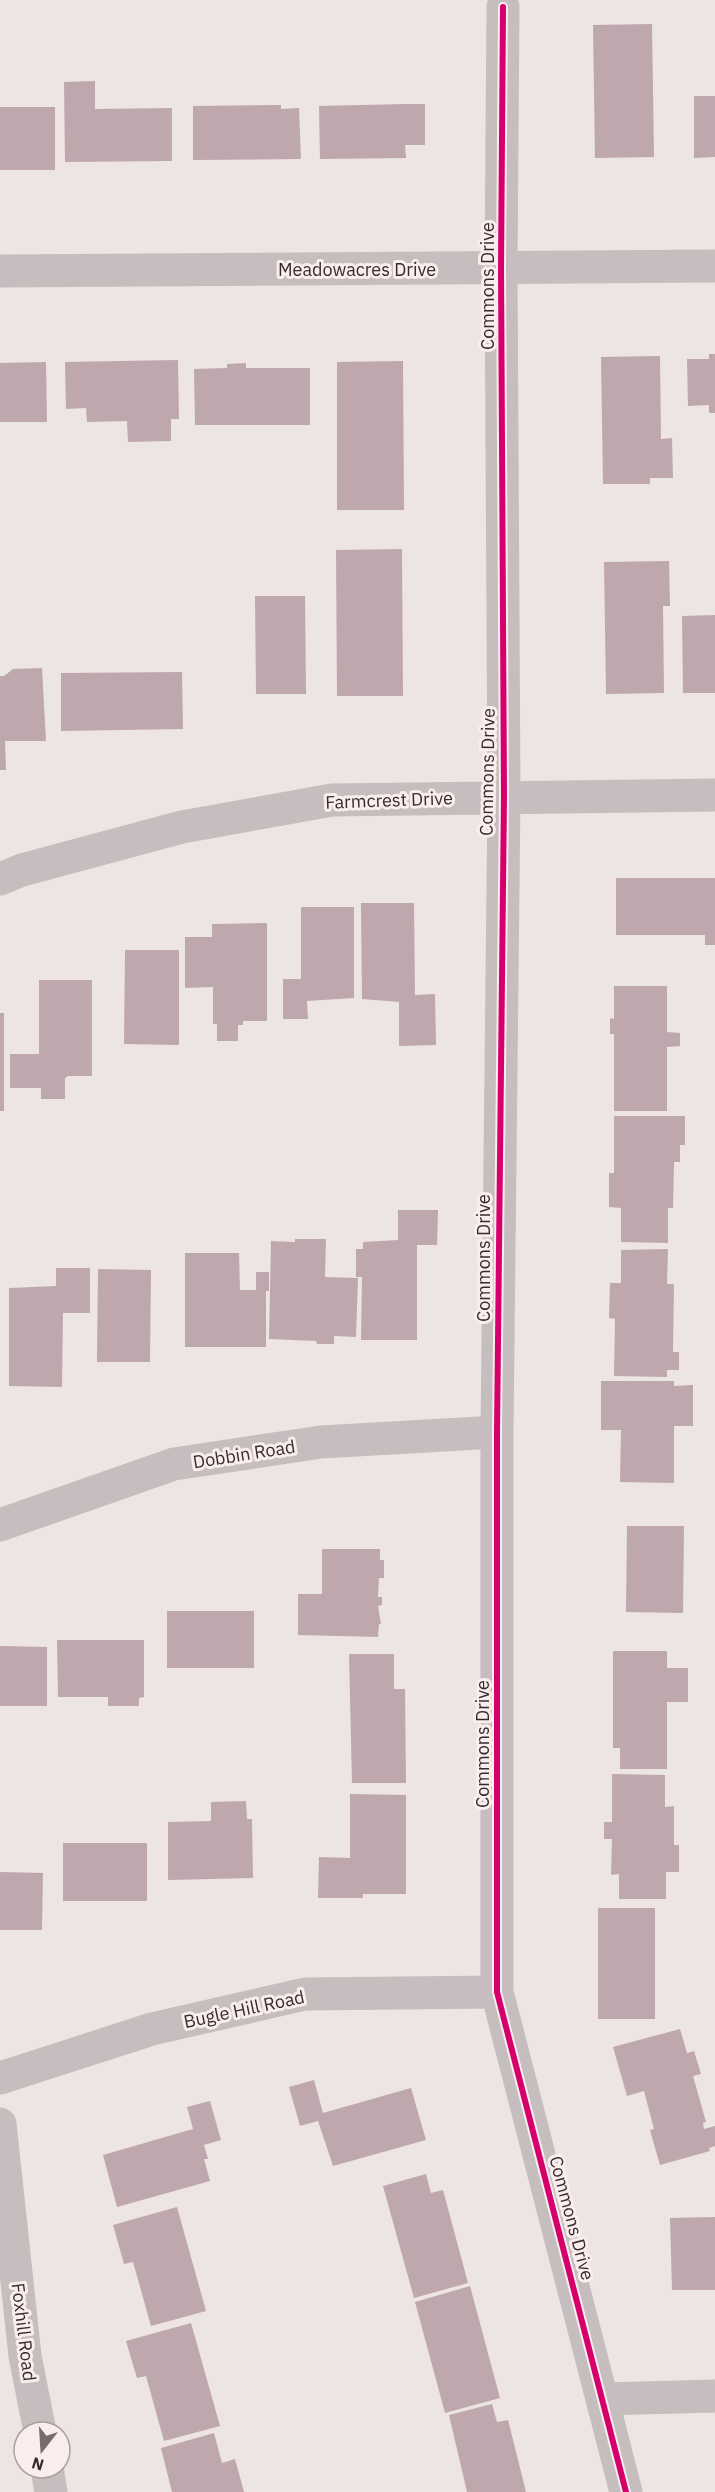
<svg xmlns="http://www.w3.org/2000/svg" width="715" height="2492" viewBox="0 0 715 2492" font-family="'IBM Plex Sans',sans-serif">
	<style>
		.building { fill: #bfa7ae }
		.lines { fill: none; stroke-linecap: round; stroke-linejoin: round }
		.minor { stroke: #c6bdbe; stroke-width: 33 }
		.cycleway-casing { stroke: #f9eded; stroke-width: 10 }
		.cycleway { stroke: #d6006c; stroke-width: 6 }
		.labels { text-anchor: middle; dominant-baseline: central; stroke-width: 6; stroke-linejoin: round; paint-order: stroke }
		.street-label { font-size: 18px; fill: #372b2e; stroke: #f9eded }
	</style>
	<rect width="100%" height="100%" fill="#ede4e4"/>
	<!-- building -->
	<path class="building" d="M652 24 654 157 595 158 593 25Z
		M95 81V109L172 108V161L65 162 64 82Z
		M694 96H715V157L694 158Z
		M405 104H425V145H405L406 158 320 159 319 106Z
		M281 105V109L299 108 301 159 193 160V106Z
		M0 107H55V170H0Z
		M709 354H715V413H709V405L688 406 687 359H709Z
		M660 356 661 439 672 438 673 478H650V484H603L601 357Z
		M178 360 179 419H171V441L128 442 127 421 87 422 86 408 66 409 65 362Z
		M403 361 404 510H337V362Z
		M46 362 47 422H0V363Z
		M246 363V368H310V425H195L194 369 227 368V364Z
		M402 549 403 696H337L336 550Z
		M669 561 670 606H663L664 693 606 694 604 562Z
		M255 596H305L306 694H256Z
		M715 615V693H683L682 616Z
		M42 668 46 741H5L6 770H0V676H4L13 669Z
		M182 672 183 729 61 731V673Z
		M616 878H715V945H705V935H616Z
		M361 903H414L415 995 435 994 436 1045 399 1046V1002L362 999Z
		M301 907H354V998L307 1001 308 1019H283V979H301Z
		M267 923V1021H243V1025H238V1041H217V1024H213V987L185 988V937H212V924Z
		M125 950H179V1045L124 1044Z
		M39 980H92V1076H68L65 1078V1099H41V1088H10V1054H39Z
		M614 986H667V1032L680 1033V1046L667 1047V1111H614V1034H610V1018L614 1019Z
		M0 1013H4V1111H0Z
		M614 1116H685V1145H680V1162H674L673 1208H668V1243L621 1242V1208L609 1207V1173H614Z
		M398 1210H438L437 1245H417V1340H361L362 1277H356V1249H363V1242L398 1240Z
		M295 1239H326L325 1277 358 1278 356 1337 334 1336V1344H317L316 1341 269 1339 271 1241 295 1242Z
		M668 1249 667 1284H674L673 1352H679V1370H667V1377L614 1376 615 1319 609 1318 610 1283H621V1250Z
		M185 1253H239L240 1290H256V1272H269V1291H266V1347H185Z
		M56 1268H90V1313H63L62 1387 9 1386V1288L56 1286Z
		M98 1269 151 1270 150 1362H97Z
		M601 1381H674V1386L693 1385V1426H674V1483L620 1482 621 1430H601Z
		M627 1526H684L683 1613 626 1612Z
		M322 1549H380V1560H384V1578H379L378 1597H382V1605L378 1606 381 1624H379L378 1637 298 1635V1594H322Z
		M167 1611H254V1668H167Z
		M57 1640H144V1697L139 1698V1706H108V1697H58Z
		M0 1646 47 1647V1706H0Z
		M613 1651H667V1668H688V1702H667V1769H620V1748H613Z
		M349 1654H394V1689H405L406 1783H352Z
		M612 1774 665 1775V1807L674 1806V1845H679V1872H666V1899H619V1874L611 1875 612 1839H604V1822H612Z
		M350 1794 406 1795V1894H363V1898H318L319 1857 350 1858Z
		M246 1801 247 1819H252L253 1878 168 1880V1822L211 1821V1802Z
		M63 1843H147V1901H63Z
		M0 1872 43 1873 42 1930H0Z
		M598 1908H655V2019H598Z
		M680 2029 687 2053 694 2051 701 2074 693 2076 706 2122 703 2123 704 2129 715 2126V2146L709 2148 710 2151 660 2165 650 2130 654 2129 644 2091 627 2096 613 2047Z
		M314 2080 323 2113 411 2088 426 2140 333 2166 318 2121 300 2126 289 2087Z
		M210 2101 221 2140 204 2145 208 2159H204L210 2181 117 2207 103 2155 193 2129 187 2107Z
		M426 2174 431 2193 443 2190 468 2283 414 2298 383 2186Z
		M177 2207 206 2311 151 2326 133 2262 124 2264 113 2225Z
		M715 2217V2290H672L670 2218Z
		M470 2286 500 2398 445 2413 415 2302Z
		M191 2323 220 2426 164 2441 146 2376 137 2378 126 2341Z
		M492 2404 497 2422 508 2420 526 2492H467L449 2415Z
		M214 2433 222 2463 235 2459 244 2492H172L161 2448Z"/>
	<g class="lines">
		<!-- minor -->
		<path class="minor" d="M503 7 501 268 504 796 497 1432V1992L626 2492
			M0 271 715 266
			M0 879 22 870 182 827 332 800 715 795
			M0 1525 174 1464 321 1442 497 1432
			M0 2078 152 2029 305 1994 497 1992
			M0 2124 25 2356 40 2432
			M603 2399 715 2396
			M47 2468 51 2492"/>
		<defs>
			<path id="cycleway" d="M503 7 501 268 504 796 497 1432V1992L626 2492"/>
		</defs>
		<!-- cycleway casing -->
		<use href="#cycleway" class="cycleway-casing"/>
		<!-- cycleway -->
		<use href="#cycleway" class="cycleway"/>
	</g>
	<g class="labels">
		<!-- street labels -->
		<g class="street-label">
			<text x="357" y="269">Meadowacres Drive</text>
			<text transform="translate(487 286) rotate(-90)">Commons Drive</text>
			<text transform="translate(487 772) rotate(-89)">Commons Drive</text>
			<text transform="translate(389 800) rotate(-2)">Farmcrest Drive</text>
			<text transform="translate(483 1258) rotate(-90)">Commons Drive</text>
			<text transform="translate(244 1454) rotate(-9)">Dobbin Road</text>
			<text transform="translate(482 1744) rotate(-90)">Commons Drive</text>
			<text transform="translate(244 2009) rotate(-12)">Bugle Hill Road</text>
			<text transform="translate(572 2218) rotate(75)">Commons Drive</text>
			<text transform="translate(24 2332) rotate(83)">Foxhill Road</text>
		</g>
	</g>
	<!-- north arrow -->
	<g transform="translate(42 2450) rotate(197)"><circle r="28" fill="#f9eded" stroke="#ab9fa1" stroke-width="1.5"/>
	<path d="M0-4.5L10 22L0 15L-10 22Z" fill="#776c6e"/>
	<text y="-9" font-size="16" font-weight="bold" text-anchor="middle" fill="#372b2e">N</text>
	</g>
</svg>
